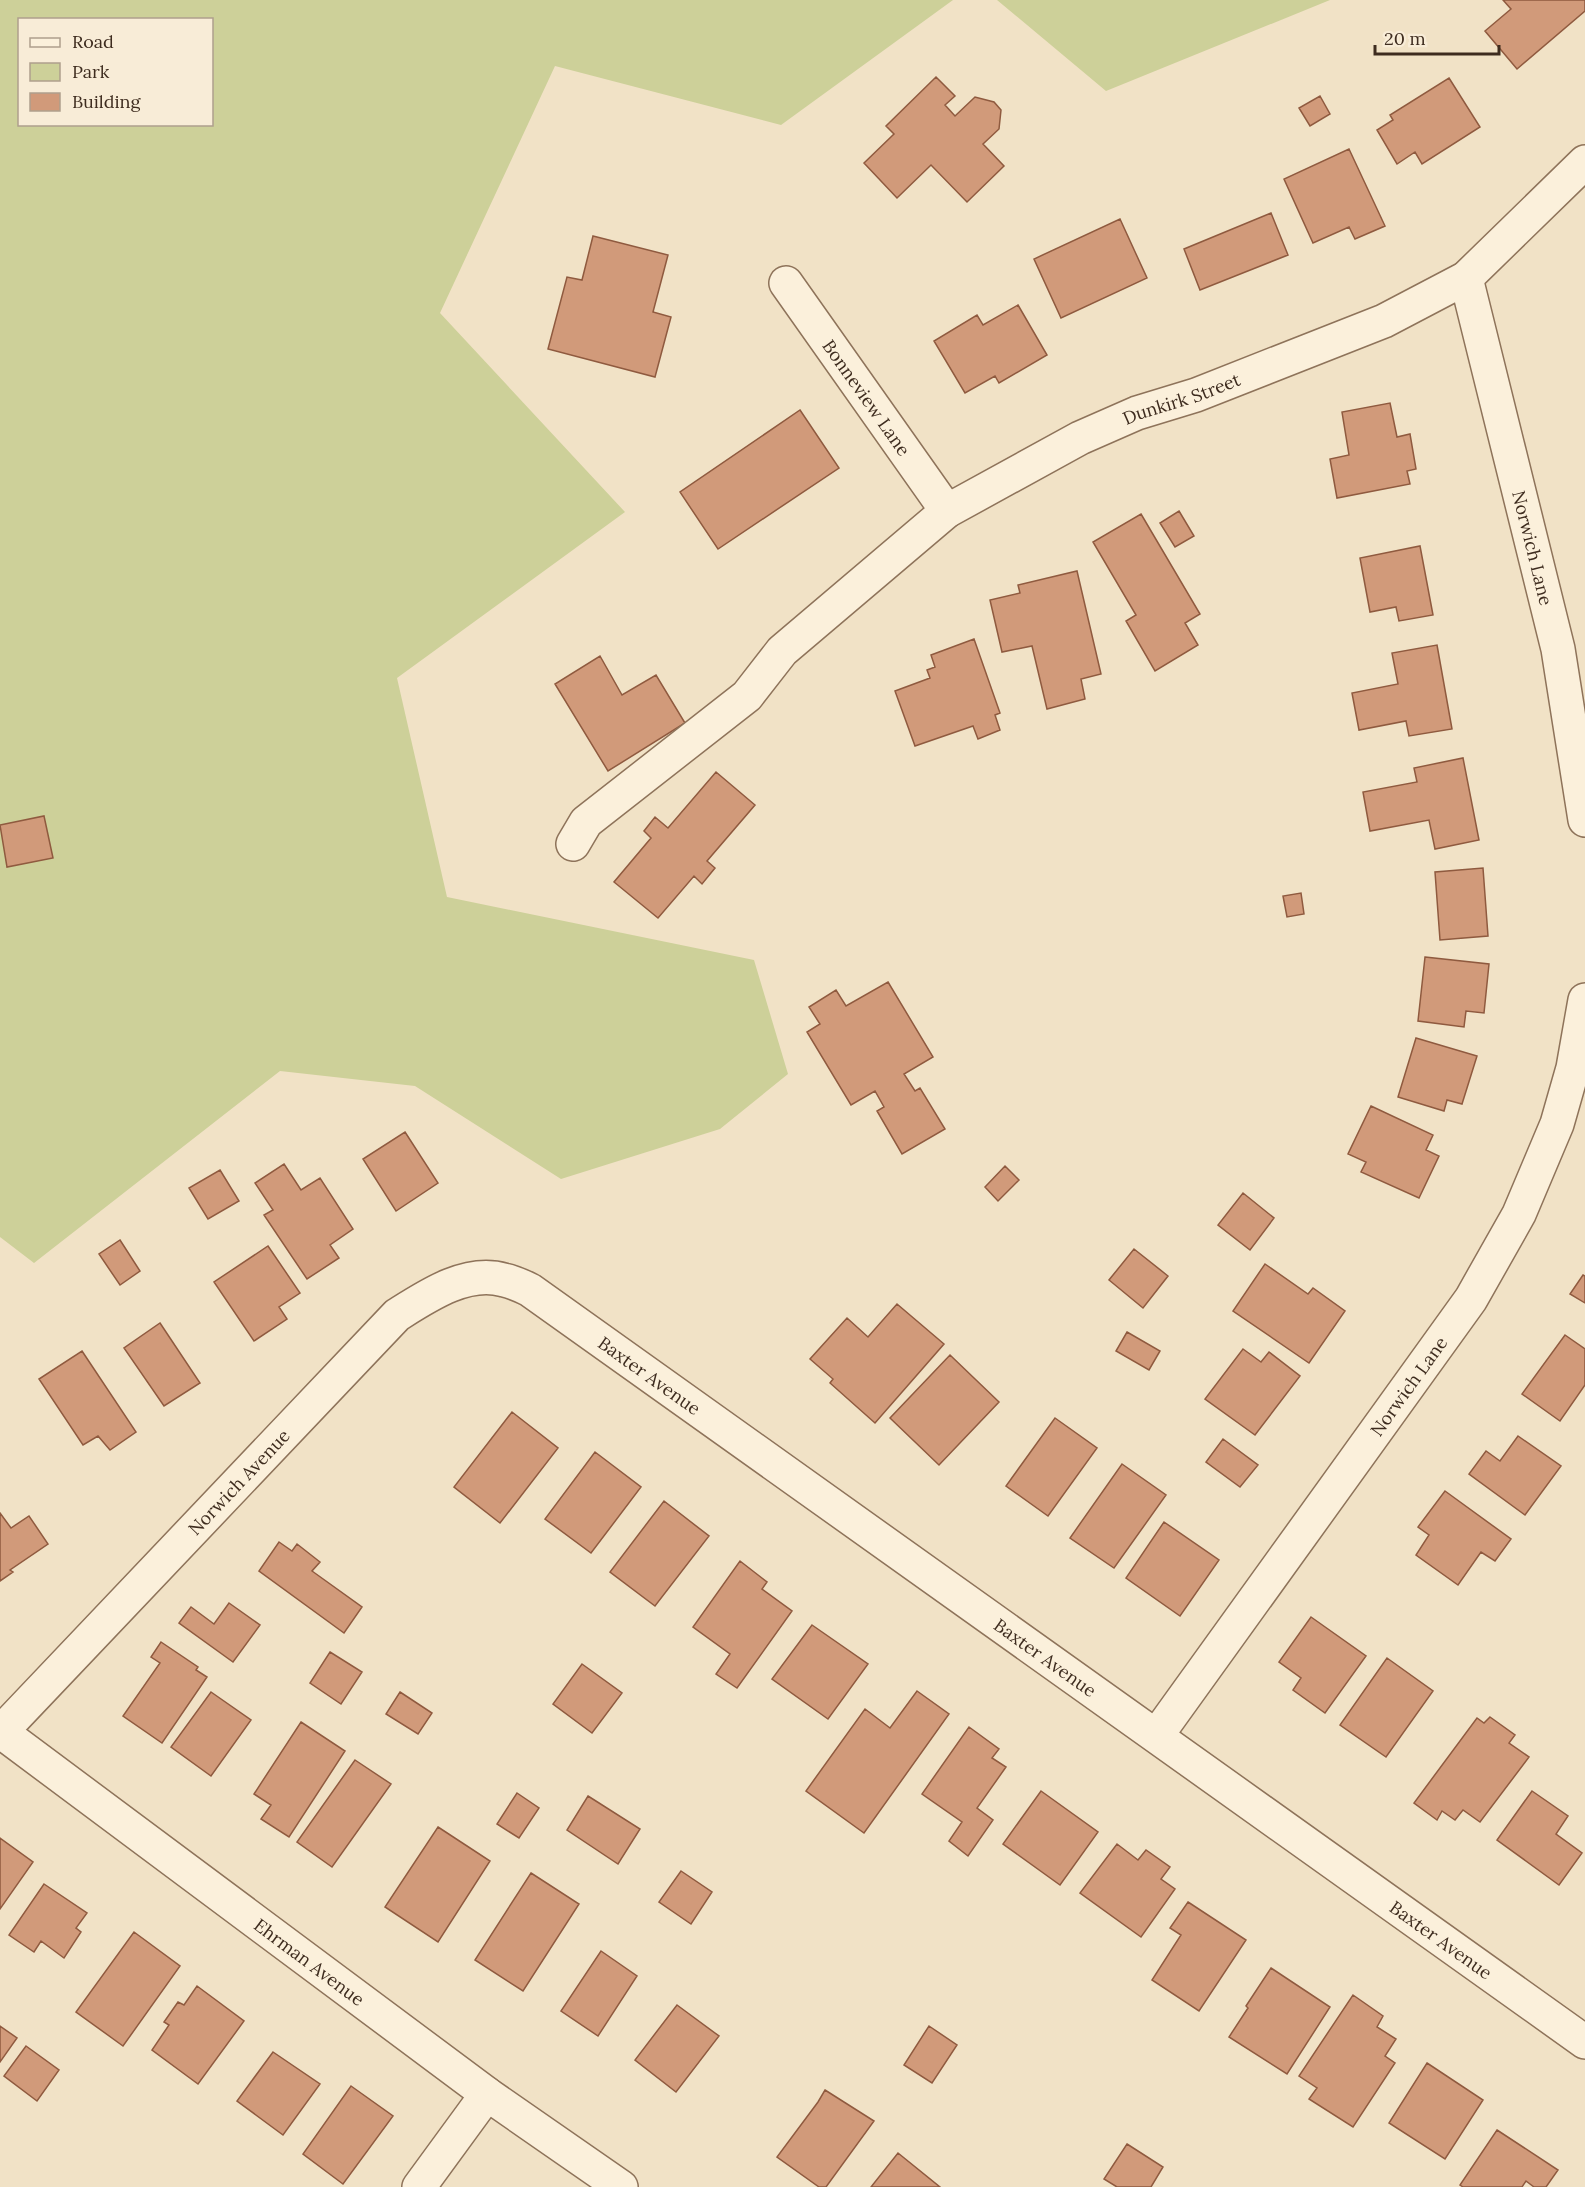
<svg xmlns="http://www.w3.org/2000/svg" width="1585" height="2187" viewBox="0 0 1585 2187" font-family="Lora,serif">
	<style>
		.green { fill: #cdd099; fill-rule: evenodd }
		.building { fill: #d19a7a; stroke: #8f5a3f; stroke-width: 1.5 }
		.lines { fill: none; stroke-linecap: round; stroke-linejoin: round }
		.minor-casing { stroke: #8e735a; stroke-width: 36 }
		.minor { stroke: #fbf0db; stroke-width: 33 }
		.labels { text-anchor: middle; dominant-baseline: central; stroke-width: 6; stroke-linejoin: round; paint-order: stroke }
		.street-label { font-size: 18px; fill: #3e2c1f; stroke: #f8ecd7 }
	</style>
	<rect width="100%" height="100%" fill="#f1e2c6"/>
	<!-- green -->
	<path class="green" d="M0 0H953L781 125 555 66 440 313 625 512 397 678 447 897 754 960 788 1074 720 1129 561 1179 415 1086 280 1071 34 1263 0 1237ZM20 20H212V124H20Z
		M997 0H1330L1106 91Z"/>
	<!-- building -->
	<path class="building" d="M1503 0H1585V11L1517 69 1485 31 1511 9Z
		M936 77 955 96 945 105 955 116 975 97 994 102 1001 110 999 129 983 144 1004 166 967 202 931 165 897 198 864 163 894 134 886 126Z
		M1449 78 1480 127 1422 164 1415 152 1397 164 1377 130 1393 120 1390 115Z
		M1320 96 1330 114 1310 126 1299 108Z
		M1349 149 1385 226 1355 239 1349 227 1313 243 1284 179Z
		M1271 213 1288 255 1200 290 1184 249Z
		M1120 219 1147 278 1061 318 1034 259Z
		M593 236 668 255 653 312 671 317 655 377 548 349 567 277 582 280Z
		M1018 305 1047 355 999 383 995 376 965 393 934 341 977 315 983 325Z
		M1390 403 1397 437 1410 434 1416 469 1407 471 1410 484 1337 498 1330 459 1349 455 1342 412Z
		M800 410 839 468 718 549 680 492Z
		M1179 511 1194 536 1175 547 1160 523Z
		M1141 514 1200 614 1185 623 1198 645 1155 671 1126 621 1136 615 1093 542Z
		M1420 546 1433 615 1399 621 1396 607 1370 612 1360 558Z
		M1077 571 1101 674 1081 679 1085 699 1047 709 1032 646 1002 652 990 600 1020 593 1018 585Z
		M974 639 1000 713 995 715 1000 730 978 739 973 726 915 746 895 691 930 678 927 670 935 667 931 655Z
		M1437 645 1452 729 1409 736 1406 721 1359 730 1352 693 1398 684 1392 653Z
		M600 656 622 695 656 675 685 723 608 771 555 684Z
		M1463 758 1479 840 1435 849 1429 820 1370 831 1363 792 1417 782 1414 768Z
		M716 772 755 805 707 861 715 868 702 884 694 876 658 918 614 882 651 838 644 831 655 817 668 828Z
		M44 816 53 858 7 867 0 825Z
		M1483 868 1488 936 1440 940 1435 872Z
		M1301 893 1304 914 1287 917 1283 896Z
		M1425 957 1489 964 1484 1013 1466 1011 1464 1027 1418 1021Z
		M888 982 933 1057 904 1074 915 1091 920 1088 945 1129 902 1154 877 1111 884 1107 875 1091 851 1105 807 1032 820 1024 809 1007 836 990 846 1006Z
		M1416 1038 1477 1056 1462 1104 1447 1100 1444 1111 1398 1097Z
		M1371 1106 1433 1135 1426 1150 1439 1156 1419 1198 1361 1172 1366 1162 1348 1154Z
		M405 1132 438 1183 396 1211 363 1159Z
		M284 1164 301 1190 320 1178 353 1229 330 1245 339 1258 307 1279 264 1215 273 1210 255 1183Z
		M1005 1166 1019 1180 998 1201 985 1187Z
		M220 1170 239 1201 208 1219 189 1188Z
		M1243 1193 1274 1218 1250 1250 1218 1225Z
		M120 1240 140 1271 120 1285 99 1254Z
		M268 1246 300 1293 279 1307 287 1319 254 1341 214 1282Z
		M1134 1249 1168 1276 1143 1308 1109 1280Z
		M1265 1264 1308 1294 1313 1288 1345 1311 1309 1363 1233 1311Z
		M1583 1275 1585 1276V1303L1570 1294Z
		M897 1304 944 1344 875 1423 830 1383 833 1379 810 1359 847 1318 868 1337Z
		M160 1323 200 1383 164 1406 124 1348Z
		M1127 1332 1160 1351 1149 1370 1116 1351Z
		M1565 1335 1585 1349V1385L1560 1421 1522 1394Z
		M1243 1349 1261 1362 1269 1352 1300 1376 1255 1435 1205 1399Z
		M82 1351 136 1432 110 1450 98 1436 83 1445 39 1379Z
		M950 1355 999 1402 939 1465 890 1418Z
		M512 1412 558 1448 500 1523 454 1487Z
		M1055 1418 1097 1448 1048 1516 1006 1486Z
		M1518 1436 1561 1466 1525 1515 1469 1474 1486 1451 1500 1461Z
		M1223 1439 1258 1465 1240 1487 1206 1462Z
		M595 1452 641 1487 591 1553 545 1519Z
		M1122 1464 1166 1495 1114 1568 1070 1538Z
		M1445 1491 1511 1539 1495 1561 1481 1552 1458 1585 1416 1555 1429 1535 1418 1527Z
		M664 1501 709 1536 655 1606 610 1572Z
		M0 1513 11 1528 29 1516 48 1544 10 1570 13 1572 0 1581Z
		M1164 1522 1219 1560 1180 1616 1126 1578Z
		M279 1542 292 1551 297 1544 320 1562 312 1571 362 1607 344 1633 259 1571Z
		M740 1561 767 1582 762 1589 792 1611 737 1688 716 1674 730 1654 693 1627Z
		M229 1603 260 1625 233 1662 179 1623 191 1607 214 1624Z
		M1311 1617 1366 1656 1325 1713 1293 1690 1301 1678 1279 1662Z
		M812 1625 868 1664 828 1719 772 1679Z
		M161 1642 198 1667 196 1670 207 1677 162 1743 123 1716 160 1663 151 1657Z
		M330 1652 362 1672 341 1704 310 1683Z
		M1387 1658 1433 1691 1386 1757 1340 1725Z
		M582 1664 622 1693 592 1733 553 1704Z
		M917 1691 949 1714 864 1833 806 1791 865 1709 890 1728Z
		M211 1692 251 1720 211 1776 171 1747Z
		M400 1692 432 1713 418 1734 386 1714Z
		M1490 1717 1515 1735 1509 1743 1529 1757 1480 1822 1463 1810 1455 1820 1442 1811 1437 1820 1414 1803 1477 1718 1484 1723Z
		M301 1722 345 1751 289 1837 261 1819 271 1805 254 1794Z
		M969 1727 999 1749 992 1758 1006 1767 977 1808 993 1820 968 1856 949 1841 962 1822 922 1794Z
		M355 1760 391 1784 332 1867 297 1842Z
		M1041 1791 1098 1832 1060 1885 1003 1844Z
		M1532 1791 1568 1816 1556 1834 1582 1853 1559 1885 1497 1840Z
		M517 1793 539 1808 519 1838 497 1824Z
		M588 1796 640 1829 618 1864 567 1830Z
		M438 1827 490 1861 438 1942 385 1907Z
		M0 1838 33 1862 0 1909Z
		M1117 1844 1138 1860 1146 1850 1170 1867 1161 1879 1175 1889 1141 1937 1080 1893Z
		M681 1871 712 1892 691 1924 659 1902Z
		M531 1873 579 1904 523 1991 475 1960Z
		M44 1884 87 1913 76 1928 81 1932 64 1958 41 1941 34 1952 9 1935Z
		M1188 1902 1246 1940 1199 2011 1152 1980 1181 1935 1170 1928Z
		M134 1932 180 1966 123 2046 76 2012Z
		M601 1951 637 1976 598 2036 561 2011Z
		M1271 1968 1330 2007 1287 2074 1229 2037 1248 2008 1246 2006Z
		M197 1986 244 2021 198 2084 152 2050 169 2025 164 2022 178 2002 184 2005Z
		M1353 1995 1383 2016 1377 2027 1396 2039 1385 2056 1395 2063 1353 2127 1309 2099 1317 2088 1299 2076Z
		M677 2005 719 2036 676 2092 635 2060Z
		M0 2026 17 2038 0 2062Z
		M929 2026 957 2045 932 2083 904 2065Z
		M26 2046 59 2070 37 2101 4 2076Z
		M273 2052 320 2084 283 2135 237 2101Z
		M1427 2063 1483 2100 1445 2159 1389 2123Z
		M351 2086 393 2116 343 2184 303 2154Z
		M825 2090 874 2121 826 2187H819L777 2157 818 2102Z
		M1497 2130 1558 2170 1546 2187H1534L1526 2181 1522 2187H1463L1460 2185Z
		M1127 2144 1163 2167 1151 2187H1117L1104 2179Z
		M898 2153 940 2187H871Z"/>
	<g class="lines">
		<defs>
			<g id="minor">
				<path id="s1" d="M1466 278 1558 649 1585 820"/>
				<path id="s2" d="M786 283 947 511"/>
				<path id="s3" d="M573 844 586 822 747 696 782 651 947 511 1080 438 1137 413 1196 395 1384 321 1466 278 1585 162"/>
				<path id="s4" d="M0 1731 487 2094 621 2187"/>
				<path id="s5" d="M1 1732 397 1315C427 1296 467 1269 504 1280 513 1282 522 1286 530 1290L1585 2042"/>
				<path id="s6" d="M1157 1735 1471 1299 1519 1214 1557 1124 1573 1068 1585 1000"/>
				<path d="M419 2187 487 2094"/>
			</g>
		</defs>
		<!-- minor casing -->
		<use href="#minor" class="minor-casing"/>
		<!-- minor -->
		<use href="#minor" class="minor"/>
	</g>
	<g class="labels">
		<!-- street labels -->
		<g class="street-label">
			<text stroke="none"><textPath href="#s2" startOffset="140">Bonneview Lane</textPath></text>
			<text stroke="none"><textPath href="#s3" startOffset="764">Dunkirk Street</textPath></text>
			<text stroke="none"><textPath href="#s1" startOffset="278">Norwich Lane</textPath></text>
			<text stroke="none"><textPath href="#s5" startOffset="866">Baxter Avenue</textPath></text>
			<text stroke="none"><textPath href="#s6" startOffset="430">Norwich Lane</textPath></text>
			<text stroke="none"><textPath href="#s5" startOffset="345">Norwich Avenue</textPath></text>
			<text stroke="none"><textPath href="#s5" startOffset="1352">Baxter Avenue</textPath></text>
			<text stroke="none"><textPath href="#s5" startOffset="1838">Baxter Avenue</textPath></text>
			<text stroke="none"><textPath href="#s4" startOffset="386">Ehrman Avenue</textPath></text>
		</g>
	</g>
	<!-- legend -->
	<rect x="18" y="18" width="195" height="108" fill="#f8ecd7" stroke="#ae9f8d" stroke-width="1.5"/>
	<rect x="30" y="38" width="30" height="9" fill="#fbf0db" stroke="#ae9f8d" stroke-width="1.5"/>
	<text x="72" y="48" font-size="18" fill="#3e2c1f">Road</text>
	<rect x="30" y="63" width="30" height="18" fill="#cdd099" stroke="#ae9f8d" stroke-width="1.5"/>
	<text x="72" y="78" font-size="18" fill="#3e2c1f">Park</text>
	<rect x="30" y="93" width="30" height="18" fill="#d19a7a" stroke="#ae9f8d" stroke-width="1.5"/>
	<text x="72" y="108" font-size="18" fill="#3e2c1f">Building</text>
	<!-- scale -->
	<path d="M1375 45v9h124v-9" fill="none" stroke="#3e2c1f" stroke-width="3"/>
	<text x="1384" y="45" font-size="18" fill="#3e2c1f" stroke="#f8ecd7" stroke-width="4.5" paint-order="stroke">20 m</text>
</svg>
